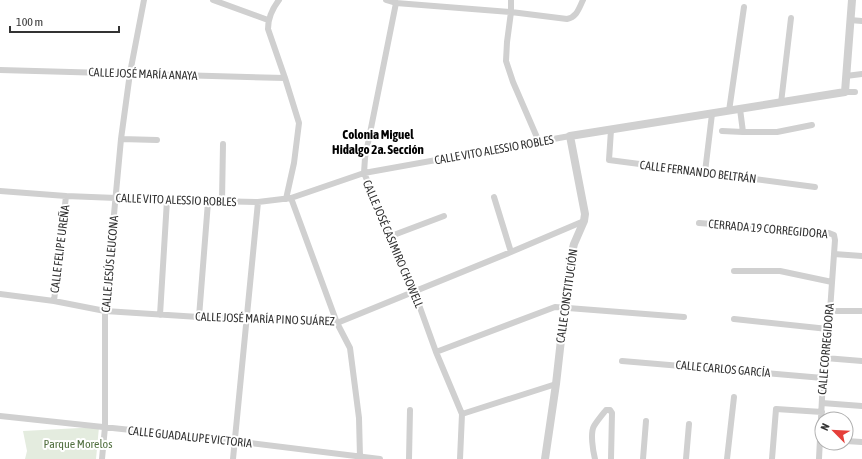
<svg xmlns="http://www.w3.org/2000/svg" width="862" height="459" viewBox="0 0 862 459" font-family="'Asap Condensed',sans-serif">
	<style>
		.green { fill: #e4ecdf }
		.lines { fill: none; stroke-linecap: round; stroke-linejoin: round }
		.minor { stroke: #d0d0d0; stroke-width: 6 }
		.tertiary { stroke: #d0d0d0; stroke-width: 8 }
		.labels { text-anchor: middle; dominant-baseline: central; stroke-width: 4; stroke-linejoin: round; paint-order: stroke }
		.street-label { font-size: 12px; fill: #333; stroke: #fff }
		.park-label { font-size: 12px; fill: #516f3f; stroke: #fff }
		.neighbourhood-label { font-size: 13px; font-weight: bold; fill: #000; stroke: #fff }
	</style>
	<rect width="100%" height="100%" fill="#fff"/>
	<!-- green -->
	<path class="green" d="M99 427 96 459H25L27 451 23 431Z"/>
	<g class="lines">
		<!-- minor -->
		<path class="minor" d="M213 0 268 20
			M279 0C272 9 268 17 268 29L285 78 299 123 294 163 286 199
			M386 0 396 3 511 12 567 19C577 17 579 8 583 0
			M395 0 396 3 365 158 364 173 391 236 414 291 436 352 462 414 460 459
			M511 0V12L507 42 506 61 513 82 539 142
			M850 20 862 21
			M0 70 285 78
			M846 76 862 74
			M845 92H855
			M781 103 791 18
			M740 109 743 132
			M729 111 744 7
			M611 130 609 160 815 187
			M722 131 743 132H777L812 125
			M121 139 157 140
			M705 172 712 114
			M0 191 66 196 167 200 258 202 291 198 364 173 570 136
			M494 197 511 252
			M291 198 337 323 350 348 359 418 360 457
			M222 201 223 144
			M699 223 829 233 834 235 835 240 830 311 823 378 819 459
			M391 236 444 216
			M834 254 862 256
			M734 271H780L832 282
			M0 294 54 301 105 311 199 317H247L337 323 511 252 584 221
			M54 301 66 196
			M830 311H862
			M160 315 167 200
			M199 317 208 202
			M734 319 828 329
			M436 352 555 307 684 317
			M825 358 862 361
			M622 361 823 378
			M822 403 862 406
			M462 414 556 384
			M0 416 234 441 380 459
			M846 441 862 442
			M102 459 105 427V311L121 139 130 73 144 0
			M233 459 258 202
			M409 459 410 410
			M595 459C593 451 590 433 594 426 597 421 602 415 606 410H610L612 413 611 459
			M643 459 646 421
			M686 459 689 424
			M727 459 734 397
			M772 459 776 409 822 412"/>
		<!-- tertiary -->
		<path class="tertiary" d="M545 459 556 384 570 260 574 244 584 221 585 214 570 136 845 92 852 0"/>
	</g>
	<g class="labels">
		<!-- street labels -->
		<g class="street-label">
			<text transform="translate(143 74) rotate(2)">CALLE JOSÉ MARÍA ANAYA</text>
			<text transform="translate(494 150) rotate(-10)">CALLE VITO ALESSIO ROBLES</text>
			<text transform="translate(698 172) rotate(7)">CALLE FERNANDO BELTRÁN</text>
			<text transform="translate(176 200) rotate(2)">CALLE VITO ALESSIO ROBLES</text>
			<text transform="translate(768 229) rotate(5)">CERRADA 19 CORREGIDORA</text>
			<text transform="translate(393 244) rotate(67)">CALLE JOSÉ CASIMIRO CHOWELL</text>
			<text transform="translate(60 249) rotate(-83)">CALLE FELIPE UREÑA</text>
			<text transform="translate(110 264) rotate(-85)">CALLE JESÚS LEUCONA</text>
			<text transform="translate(567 296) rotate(-82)">CALLE CONSTITUCIÓN</text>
			<text transform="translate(265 319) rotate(2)">CALLE JOSÉ MARÍA PINO SUÁREZ</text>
			<text transform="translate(826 349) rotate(-85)">CALLE CORREGIDORA</text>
			<text transform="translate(723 369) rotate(5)">CALLE CARLOS GARCÍA</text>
			<text transform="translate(190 437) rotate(6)">CALLE GUADALUPE VICTORIA</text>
		</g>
		<!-- park labels -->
		<g class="park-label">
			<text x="78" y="444">Parque Morelos</text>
		</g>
		<!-- neighbourhood labels -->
		<g class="neighbourhood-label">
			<text x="378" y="134">Colonia Miguel<tspan x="378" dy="15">Hidalgo 2a. Sección</tspan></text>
		</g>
	</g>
	<!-- north arrow -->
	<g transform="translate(834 431) rotate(294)"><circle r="19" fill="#ffffff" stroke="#adadad"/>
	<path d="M0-3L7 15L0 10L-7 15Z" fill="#e53f3a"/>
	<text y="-6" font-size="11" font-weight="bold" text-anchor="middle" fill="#333333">N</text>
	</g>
	<!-- scale -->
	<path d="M10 26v6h109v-6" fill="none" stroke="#333333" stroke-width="2"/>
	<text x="16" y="26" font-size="12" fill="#333333" stroke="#ffffff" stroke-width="3" paint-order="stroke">100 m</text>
</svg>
